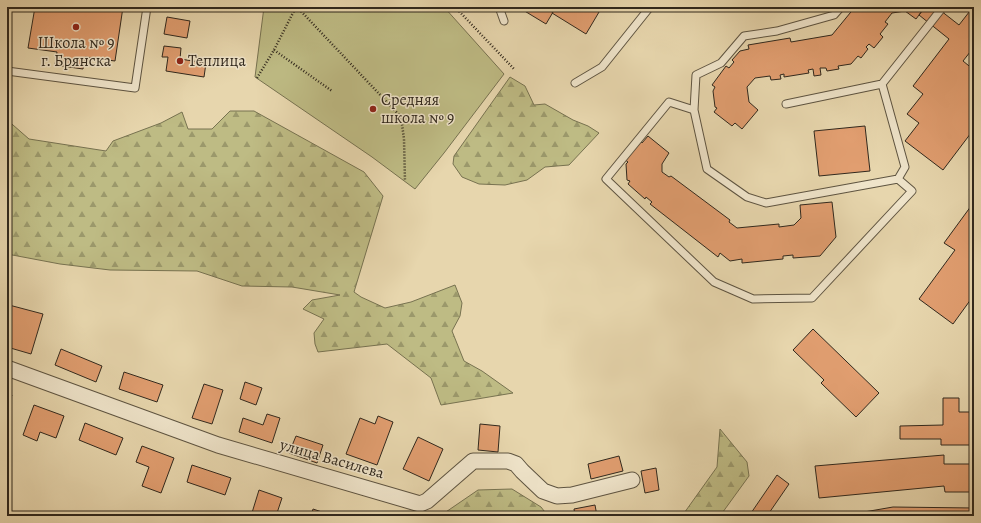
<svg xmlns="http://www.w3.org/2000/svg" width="981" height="523" viewBox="0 0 981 523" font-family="Alegreya,serif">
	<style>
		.forest { fill: url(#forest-firs); stroke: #777250 }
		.pitch { fill: #bebb84; stroke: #777250 }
		.building { fill: #e19e70; stroke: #30281d }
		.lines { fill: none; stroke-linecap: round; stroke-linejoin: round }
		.lane-casing { stroke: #5e5441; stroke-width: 9 }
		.street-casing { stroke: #5e5441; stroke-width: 17 }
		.path { stroke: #30281d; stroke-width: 2.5; stroke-dasharray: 1 2; stroke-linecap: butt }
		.lane { stroke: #efe4ca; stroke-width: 7 }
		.street { stroke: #efe4ca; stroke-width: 15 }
		.poi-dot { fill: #8f2418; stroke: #efe4ca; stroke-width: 1.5 }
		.labels { text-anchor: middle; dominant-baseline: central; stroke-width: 3; stroke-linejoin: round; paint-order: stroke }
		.poi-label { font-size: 16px; fill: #30281d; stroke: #efe4ca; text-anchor: start }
		.street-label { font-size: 16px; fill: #30281d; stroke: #efe4ca }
	</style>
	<defs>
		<pattern id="forest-firs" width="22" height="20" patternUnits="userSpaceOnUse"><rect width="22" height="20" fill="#bebb84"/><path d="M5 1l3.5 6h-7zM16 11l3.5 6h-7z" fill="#9b986b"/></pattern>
	</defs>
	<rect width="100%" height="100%" fill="#e7d6ad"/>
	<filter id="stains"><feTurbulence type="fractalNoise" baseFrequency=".005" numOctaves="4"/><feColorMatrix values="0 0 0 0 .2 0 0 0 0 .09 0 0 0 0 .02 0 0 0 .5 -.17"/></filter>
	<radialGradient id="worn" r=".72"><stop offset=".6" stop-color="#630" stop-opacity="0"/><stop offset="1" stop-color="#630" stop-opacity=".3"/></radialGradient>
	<!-- forest -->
	<path class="forest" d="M510 77 525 86 534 105 545 104 573 120 588 126 599 133 569 165 545 167 527 180 505 185 479 184 462 177 453 164 454 156Z
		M230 111H254L364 172 383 196 354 292 361 297 385 308 411 302 455 285 462 303 460 316 452 331 464 361 482 371 513 393 441 405 431 378 387 344 318 352 315 344 314 333 324 319 303 309 312 300 340 295 292 287 242 286 197 271 110 270 60 264 7 254V120L13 125 29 139 106 151 113 141 161 123 182 112 188 129H212Z
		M720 429 747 462 749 476 720 516H682L717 467Z
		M512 489 541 507 548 516H440L478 490Z"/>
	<!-- pitch -->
	<path class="pitch" d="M264 7H444L504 74 444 153 415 189 372 157 255 77Z"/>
	<!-- building -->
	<path class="building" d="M35 7H123L115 61 85 57 83 69 55 65 57 52 28 48Z
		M518 7H556L546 24Z
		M556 7H602L586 34 552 13Z
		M855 7H925L916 19 905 11 892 13 885 22 888 24 880 34 883 37 874 48 869 44 866 47 868 49 861 58 858 56 851 64 838 66 839 69 827 71 826 68H820L821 75 814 76 813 69 808 70 809 73 784 77V74L780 75 781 79 771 80 770 76 755 78 747 87 749 102 758 110 742 129 735 123 732 126 714 112 717 108 715 107 713 91 715 87 712 85 726 66 729 68 734 62 732 60 740 51 749 49 748 45 790 38 791 42 832 35Z
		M925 7H936L959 25 973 7 974 8V47L963 61 974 70V129L943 170 905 141 919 123 907 114 923 94 913 86 949 39 919 15Z
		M167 17 190 21 187 38 164 34Z
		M164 46 181 48 180 59 206 63 204 77 166 71 168 57H162Z
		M865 126 870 171 819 176 814 131Z
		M648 136 669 153 662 164V172L669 177 671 176 730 220 729 222 737 228 779 224V227L794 225 801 218 800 205 832 202 836 237 820 256 793 258V255L783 256V259L742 263V259L730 261 720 253 718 257 650 204 652 202 646 197 645 199 628 184 630 181 627 180 626 164 628 162 624 159 639 140 642 143Z
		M974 202V295L953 324 919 299 955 250 944 243Z
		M9 305 43 314 31 354 7 347V313Z
		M813 329 879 393 856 417 821 383 824 380 793 350Z
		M61 349 102 366 96 382 55 365Z
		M124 372 163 385 157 402 119 389Z
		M971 375H974V395H971Z
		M245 382 262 388 256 405 240 399Z
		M204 384 223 390 212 424 192 418Z
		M7 393 12 395 7 409Z
		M943 398H959V412H974V445H941V439H900V426L943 425Z
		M34 405 64 416 56 438 40 432 37 441 23 435Z
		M267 414 280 418 272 443 239 432 243 418 263 425Z
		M378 416 393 422 377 465 346 454 360 418 375 424Z
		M85 423 123 438 116 455 79 440Z
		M480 424 500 426 498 452 478 450Z
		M296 436 323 445 317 463 289 453Z
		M418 437 443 449 429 481 403 469Z
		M142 446 174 458 161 493 142 486 149 467 136 462Z
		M944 455V464H974V492H945L944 486 819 498 815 466Z
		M619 456 623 471 591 479 588 464Z
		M192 465 231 478 225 495 187 482Z
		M656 468 659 490 645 493 641 471Z
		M777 475 789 484 767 516H749Z
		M259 490 282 498 276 516H251Z
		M595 505 597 516H575L574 509Z
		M893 507 974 508V516H841Z
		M313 509 331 515V516H311Z"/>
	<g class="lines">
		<defs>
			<path id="lane" d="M499 7 504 21
				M841 7 834 15 777 31 744 36 721 63 696 75 694 110 707 169 747 197 766 203 898 179 905 167 882 84 943 7
				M7 71 135 88 147 7
				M575 83 602 67 650 7
				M786 104 882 84
				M694 110 669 102 606 179 714 282 753 299 812 298 912 191 898 179"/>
			<path id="street" d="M7 368 218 445 420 504 427 501 473 461H508L516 464 522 471 543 491 557 496 572 495 632 480"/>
		</defs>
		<!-- lane casing -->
		<use href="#lane" class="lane-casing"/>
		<!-- street casing -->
		<use href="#street" class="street-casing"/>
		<!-- path -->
		<path class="path" d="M297 7 401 117 404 139 405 181
			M455 7 515 70
			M274 50 332 91
			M257 78 274 50 296 7"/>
		<!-- lane -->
		<use href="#lane" class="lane"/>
		<!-- street -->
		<use href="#street" class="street"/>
	</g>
	<!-- markers -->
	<g class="poi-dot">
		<circle cx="76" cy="27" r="4"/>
		<circle cx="180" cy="61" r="4"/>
		<circle cx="373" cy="109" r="4"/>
	</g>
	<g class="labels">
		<!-- poi labels -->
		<g class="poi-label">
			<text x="76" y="43" text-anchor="middle">Школа № 9<tspan x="76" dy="18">г. Брянска</tspan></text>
			<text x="188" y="61">Теплица</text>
			<text x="381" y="100">Средняя<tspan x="381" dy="18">школа № 9</tspan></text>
		</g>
		<!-- street labels -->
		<g class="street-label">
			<text transform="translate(332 459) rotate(16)">улица Василева</text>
		</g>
	</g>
	<!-- margin -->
	<rect width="981" height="523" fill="none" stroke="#e7d6ad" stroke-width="24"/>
	<rect x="8" y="8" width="965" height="507" fill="none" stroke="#30281d" stroke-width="2"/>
	<rect x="12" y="12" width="957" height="499" fill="none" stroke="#30281d"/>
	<rect width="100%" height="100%" filter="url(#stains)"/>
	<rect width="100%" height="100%" fill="url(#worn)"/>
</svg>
